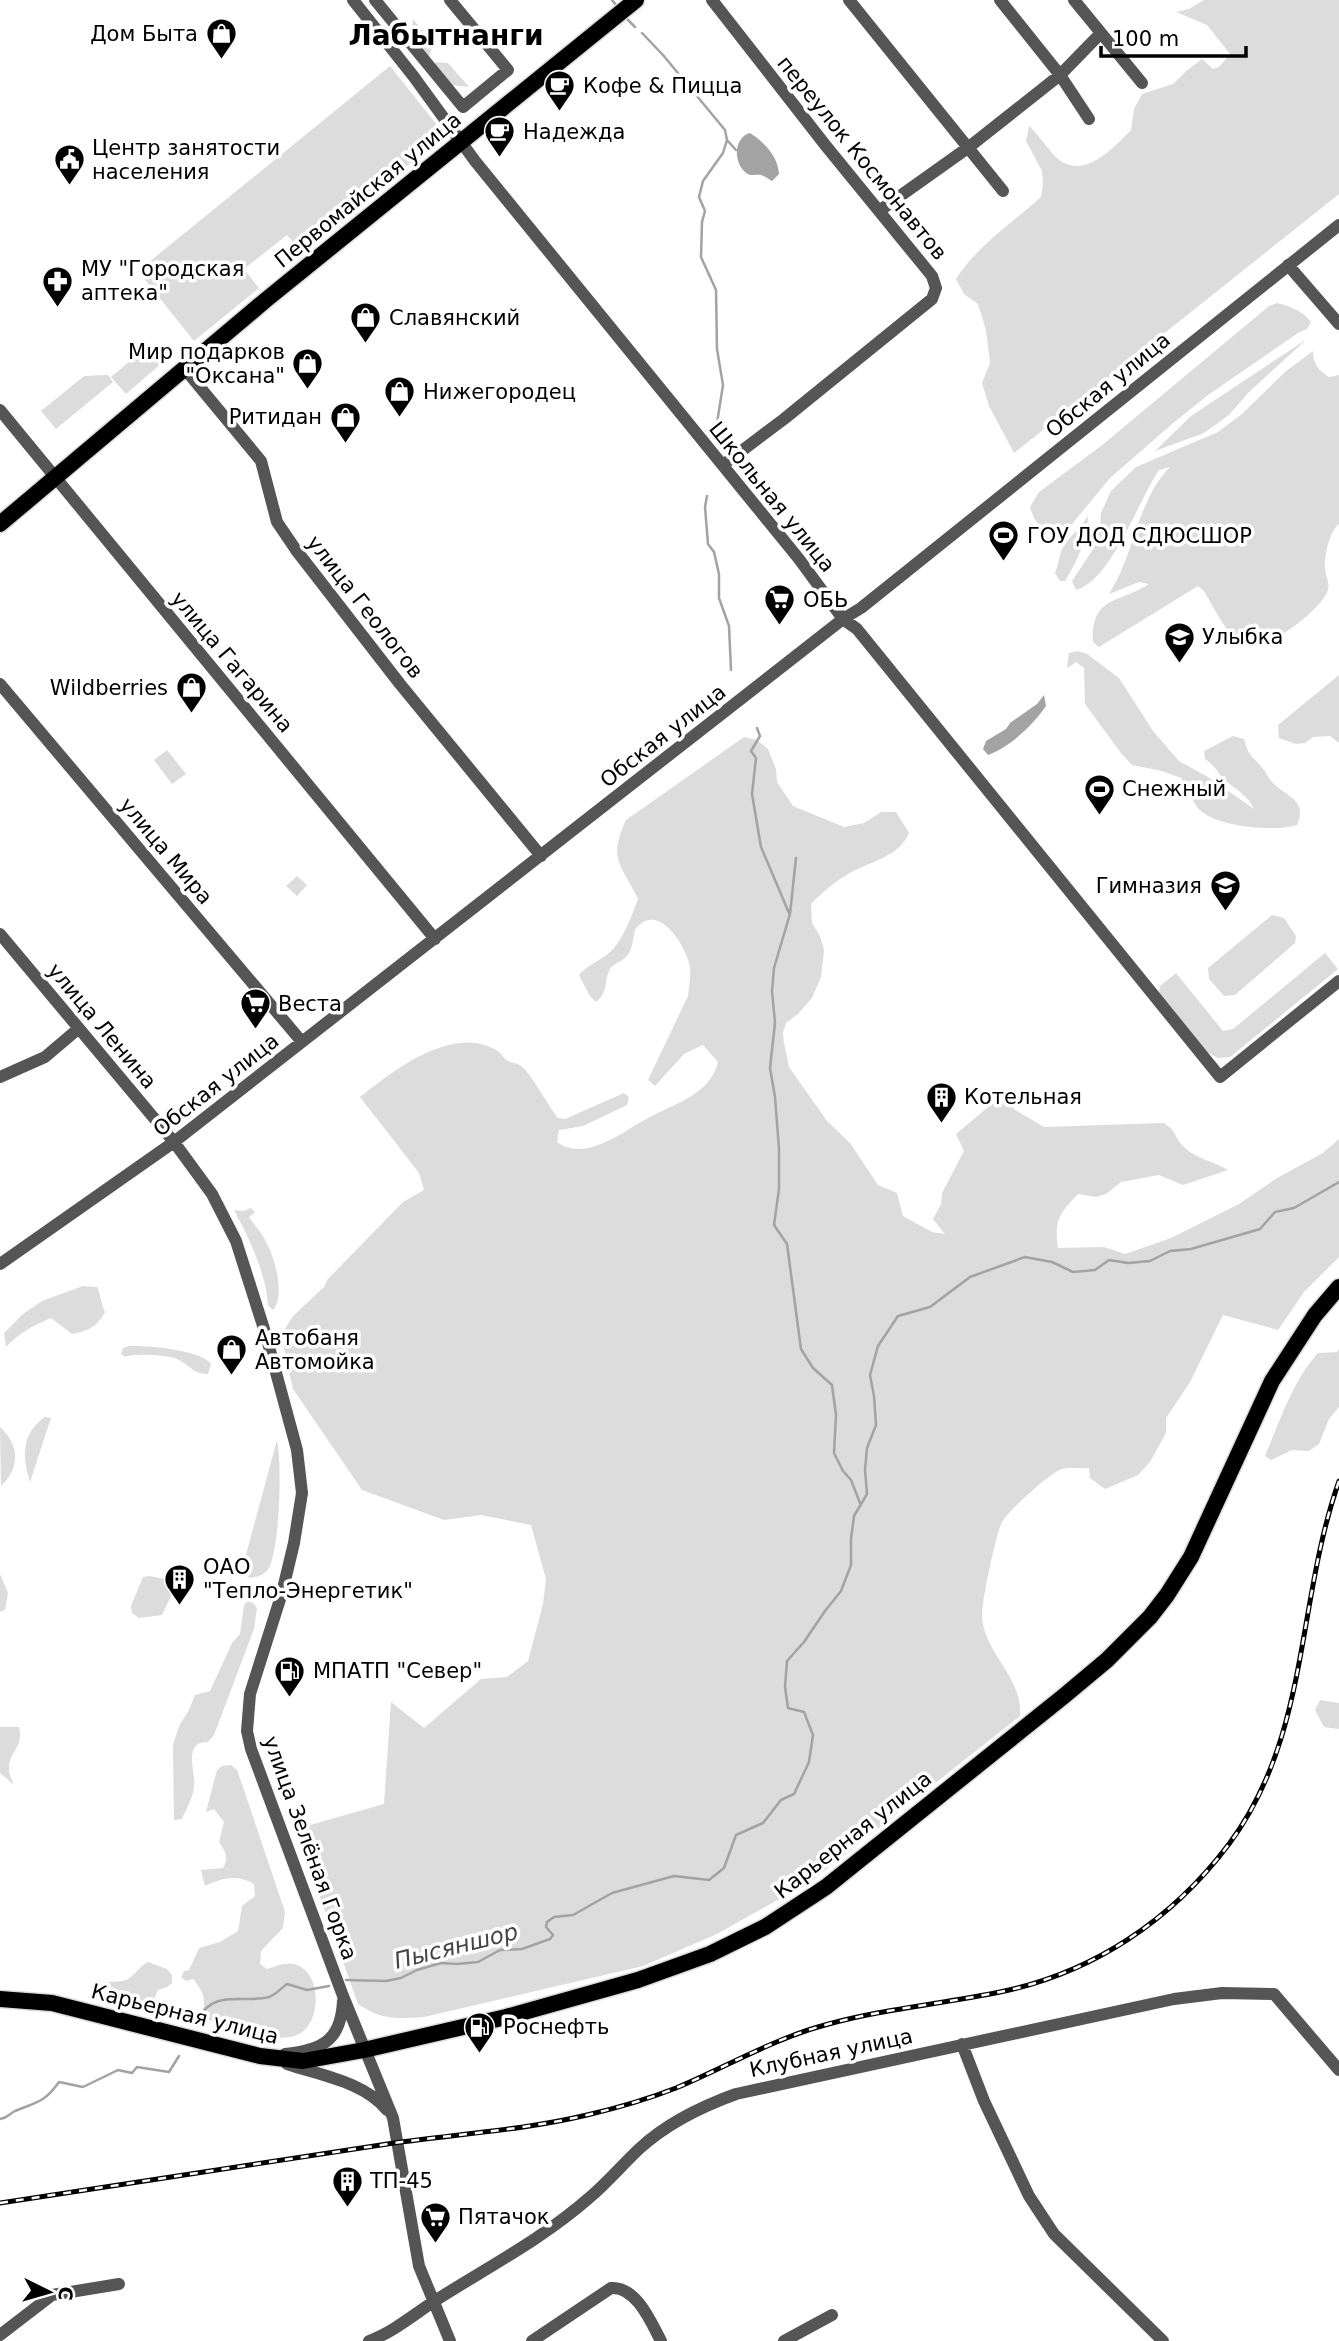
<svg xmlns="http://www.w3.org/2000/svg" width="1339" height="2341" viewBox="0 0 1339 2341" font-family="'DejaVu Sans',sans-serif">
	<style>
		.green { fill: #dcdcdc }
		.water { fill: #a3a3a3 }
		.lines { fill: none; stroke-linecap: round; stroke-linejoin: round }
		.stream { stroke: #a3a3a3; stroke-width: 2.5 }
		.major-casing { stroke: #dbdbdb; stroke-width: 19 }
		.minor { stroke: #555; stroke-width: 12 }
		.major { stroke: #000; stroke-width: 16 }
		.rail-casing { stroke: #000; stroke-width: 5 }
		.rail { stroke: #fff; stroke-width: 2.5; stroke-dasharray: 8; stroke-linecap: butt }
		.labels { text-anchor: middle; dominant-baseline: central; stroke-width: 7; stroke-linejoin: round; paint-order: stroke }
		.poi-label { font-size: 21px; fill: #000; stroke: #fff; text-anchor: start }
		.street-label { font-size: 21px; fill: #000; stroke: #fff }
		.water-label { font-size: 23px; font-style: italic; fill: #444; stroke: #fff }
		.district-label { font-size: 28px; font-weight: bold; fill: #000; stroke: #fff }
	</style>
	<rect width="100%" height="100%" fill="#fff"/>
	<!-- green -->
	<path class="green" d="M1204 0H1339V194L1014 453 989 406 982 383 990 363 986 330 978 304 964 294 956 279C978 245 1011 224 1041 197L1043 184 1042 171 1026 141 1029 126C1038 134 1051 153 1058 159 1085 180 1113 148 1131 130L1134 109 1142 94 1173 84 1185 72 1202 59 1213 69 1219 67 1230 54 1207 25 1176 12 1189 9Z
		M413 19 433 44 429 57 411 36Z
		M436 62 448 63 469 87 452 85 435 64Z
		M390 66 445 135 301 252 287 235 244 269 259 288 194 341 138 271Z
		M1277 303C1290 306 1303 311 1311 322L1307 329 1298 333 1208 395 1172 424 1110 478 1068 529 1058 535C1041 530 1035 524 1030 507L1039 492 1101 446 1269 306Z
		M1307 339 1248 393 1229 415 1204 433 1155 451 1191 416Z
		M164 346 171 355 126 394 111 377 144 349Z
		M1313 351C1313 364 1318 370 1329 377L1339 375V524C1329 532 1324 557 1325 569 1326 577 1330 583 1328 590 1322 610 1262 656 1241 644 1229 638 1212 604 1204 591L1198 586 1099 647 1093 642C1091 596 1118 604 1149 584L1139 582 1109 594C1135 554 1136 502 1170 467L1159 470C1139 499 1111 581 1076 590L1072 581 1092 551 1100 531 1101 513 1111 491 1136 467 1218 432 1242 414 1285 372Z
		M108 375 113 382 56 429 41 411 84 376Z
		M1088 515C1088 539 1077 561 1065 581H1060L1055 573C1059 564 1059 553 1064 546 1071 534 1082 528 1088 515Z
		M1078 651 1087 654 1119 678 1153 731 1179 761 1208 777 1254 809C1248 795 1237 791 1225 780 1217 773 1216 766 1205 759L1204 751 1233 736 1244 739C1250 760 1252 754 1264 770 1267 774 1269 779 1273 783 1287 797 1308 800 1297 825 1275 832 1219 827 1201 811 1194 806 1186 786 1181 778L1162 771 1132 765 1121 753 1085 704 1084 668 1076 662 1067 668 1069 653Z
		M1339 675V743L1330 736 1313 737 1305 743 1296 744 1279 738 1278 725Z
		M744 737 757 740 768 749 776 769 777 782 793 806 844 827 864 823 881 812H896L909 833C899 857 871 861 850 873 835 881 823 892 811 904L812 923 820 936 824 950 821 977 812 998 798 1014 786 1023 783 1033 784 1043 789 1067 827 1121 850 1143 878 1185 897 1193 903 1216 932 1232 945 1234 933 1219 941 1204 942 1193 964 1151 956 1134 1005 1093 1015 1110 1044 1127 1164 1123C1177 1132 1174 1136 1182 1145 1195 1159 1214 1161 1228 1170L1183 1185 1159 1175 1121 1182 1106 1194 1096 1197 1078 1194C1059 1214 1054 1220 1058 1248L1104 1247 1125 1254 1171 1238 1239 1204 1277 1178 1323 1153 1339 1139V1257L1304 1292 1278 1330 1223 1315 1190 1382 1166 1418V1433L1150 1462 1138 1475 1105 1489 1090 1478 1089 1468C1080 1469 1070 1467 1062 1469 1052 1471 1007 1512 1002 1522 996 1534 981 1604 982 1617 985 1655 1023 1677 1020 1716L813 1880 717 1934 643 1966 424 2017C397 2019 381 2020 358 2004L296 1829 384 1804 391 1702 424 1728 481 1679 507 1677 528 1661 543 1604 546 1579 531 1525 481 1515 444 1520 362 1490 293 1389 281 1335 293 1316 325 1286 327 1280 403 1202 424 1190 419 1173 360 1097C393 1071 455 1022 499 1052 502 1054 503 1057 506 1060 510 1063 516 1062 521 1066 530 1072 549 1107 558 1118L565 1119 624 1093 629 1097 627 1105 583 1126 559 1130 557 1142C586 1163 623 1131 648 1118 674 1104 711 1094 718 1062L703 1045 684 1054 655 1086 648 1080 688 996C689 987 691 976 690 967 687 950 665 910 643 922 640 924 637 927 635 930 633 938 633 950 626 957 621 963 612 963 609 971 603 985 609 991 596 1002L590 996 579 975C587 965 600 961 610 952 622 942 633 913 638 899 620 862 608 860 626 820Z
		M167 750 186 774 172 784 154 760Z
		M297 876 307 885 297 896 286 886Z
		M1272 915 1284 918 1296 936 1295 943 1235 995 1224 996 1209 979 1208 968Z
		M1325 953 1338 969 1230 1057 1218 1058 1207 1052 1159 993 1160 986 1176 973 1223 1031 1233 1029Z
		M251 1208 255 1212 249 1217C254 1225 261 1232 265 1240 274 1255 286 1295 273 1310L268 1305C266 1273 249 1238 234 1210L244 1211Z
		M83 1286 97 1287C101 1295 101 1304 105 1312 97 1327 88 1331 72 1334L51 1318C34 1325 19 1333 6 1347L4 1333 23 1314 42 1301Z
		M129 1346C146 1345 203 1350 211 1364L208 1374C194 1374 190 1366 179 1360 170 1355 134 1353 125 1357L121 1354 123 1348Z
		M1339 1349V1407L1329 1419 1319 1444 1309 1451 1292 1450 1271 1460 1265 1456C1280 1421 1292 1382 1318 1353L1337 1352Z
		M45 1417 51 1418 30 1482C22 1458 21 1433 45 1417Z
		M0 1427C20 1445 20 1468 1 1486Z
		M277 1440C282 1466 280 1545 269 1568 265 1575 257 1577 250 1578L241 1573Z
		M0 1574 8 1593 5 1610 0 1612Z
		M150 1576 176 1581 179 1587 172 1594 162 1615 139 1618 132 1613 131 1606 143 1577Z
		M248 1601 253 1603 257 1608 254 1629 214 1735 208 1742C182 1742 196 1772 194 1787 193 1798 186 1809 182 1819L174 1820 173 1745 179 1726 189 1710 195 1695 210 1691 232 1643 240 1634 244 1605Z
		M1320 1700 1339 1703V1729L1324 1727 1315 1710Z
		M0 1727H19C24 1748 9 1752 9 1767 8 1773 12 1780 14 1785L0 1773Z
		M231 1765 237 1770 243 1787 285 1912 283 1928 261 1951 260 1964 267 1969C275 1967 285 1962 294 1964 323 1971 322 2025 297 2035 276 2044 228 2028 207 2019 200 1999 210 1999 193 1979L186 1981 181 1977 184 1971 189 1970 199 1948 220 1942 238 1931 242 1906 255 1896 254 1884C237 1874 222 1878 205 1886L201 1870 223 1868C229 1858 226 1852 219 1842L224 1822 214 1809 206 1812 217 1770 222 1766Z
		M148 1962 167 1969 172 1975V1983L167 1987 158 1990 155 1997 157 2003 149 2009 135 2007 102 1996 101 1991 104 1984C112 1980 118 1983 126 1980 135 1976 139 1966 148 1962Z"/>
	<!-- water -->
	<path class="water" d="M750 133C764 142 778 156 779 174L772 181C768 179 765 176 761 175 755 174 750 177 745 172 733 162 734 137 750 133Z
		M1044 695 1046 706C1033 725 1010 747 988 755L983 749 986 741 1006 729 1010 723 1037 704Z"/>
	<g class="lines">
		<!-- stream -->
		<path class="stream" d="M612 0 616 5
			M627 19 635 27
			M642 33 663 55 725 130 727 140 723 153 703 181 699 197 705 211 702 222 701 257 716 290 717 349 723 385 717 423
			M727 140 736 150
			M707 496 705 507 708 544 714 552 719 574V598L729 626 731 670
			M757 728 760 736 751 751 756 758 752 794 761 847 789 913
			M796 858 790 914 774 968 772 991 775 1023 770 1068 775 1097 779 1149V1189L774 1225 787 1244 801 1349 813 1368 832 1385 836 1415 834 1453 843 1471 851 1480 860 1503
			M346 1980 386 1981 401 1978 417 1970 441 1963 457 1964 478 1962 500 1950 522 1949 550 1939 553 1935 546 1927 547 1922 554 1917 573 1915 612 1893 674 1876 709 1880 724 1868 736 1835 763 1823 781 1800 794 1794 809 1762 813 1735 804 1712 788 1708 785 1687 787 1661 804 1642 825 1611 841 1591 851 1565V1539L854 1516 867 1494 865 1470 867 1448 876 1425 874 1396 870 1375 878 1346 898 1316 930 1307 970 1277 1025 1257 1052 1262 1073 1272 1095 1270 1109 1260 1128 1263 1150 1261 1170 1251 1191 1249 1260 1229 1275 1212 1294 1208 1339 1182
			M196 2020C217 1988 239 2004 269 1997 276 1995 281 1988 287 1984L307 1990 329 1986
			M0 2119C8 2118 9 2114 15 2111 37 2102 44 2103 59 2082L83 2087 118 2070 132 2073 137 2067 169 2072 179 2056"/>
		<defs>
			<path id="major" d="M0 524 267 299 636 0
				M0 1999 52 2003 260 2056 303 2061 364 2050 506 2017 638 1980 710 1954 765 1927 826 1887 1064 1696 1107 1660 1150 1617 1167 1595 1191 1557 1272 1381 1315 1315 1339 1287"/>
		</defs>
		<!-- major casing -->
		<use href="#major" class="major-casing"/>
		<!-- minor -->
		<path class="minor" d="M353 0 414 77 475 161 799 559 843 619 857 629 1220 1077 1339 981
			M375 0 463 107 508 70 450 0
			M712 0 826 146 932 276 936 288 932 299 784 419 723 465
			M849 0 1003 191
			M1000 0 1060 75 1089 119
			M1074 0 1142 83
			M879 211 969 147 1060 75 1101 33
			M1288 265 1339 324
			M184 368 261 461 277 522 296 550 400 684 541 856
			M0 410 435 939
			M0 684 302 1042
			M0 934 174 1142 212 1194 236 1241 265 1332 297 1450 302 1493 294 1543 282 1593 250 1694 247 1731 251 1749 343 1996 393 2118 419 2266 450 2341
			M0 1077 45 1057 78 1029
			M0 1264 174 1142 843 619 861 608 1339 225
			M962 2044 984 2101 1029 2196 1054 2234 1163 2341
			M285 2054C323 2050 341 2040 343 2001
			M287 2064C320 2075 365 2082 387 2110
			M0 2335 52 2295 119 2284
			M369 2341C393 2332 412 2316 433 2302 486 2268 541 2240 589 2198 607 2183 622 2165 639 2149 667 2123 700 2107 736 2094L1174 1999 1222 1993 1274 1994 1339 2070
			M532 2341 611 2288C636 2286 651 2322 661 2341
			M784 2341 832 2315"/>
		<!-- major -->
		<use href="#major" class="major"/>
		<defs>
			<path id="rail" d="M0 2203C131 2183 263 2163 394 2143 458 2134 524 2130 587 2115 617 2108 648 2099 676 2088 726 2067 773 2039 825 2025 882 2009 941 2004 1000 1992 1093 1973 1172 1920 1229 1844 1310 1735 1296 1603 1339 1481"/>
		</defs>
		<!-- rail casing -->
		<use href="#rail" class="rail-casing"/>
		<!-- rail -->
		<use href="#rail" class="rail"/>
	</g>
	<!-- icons -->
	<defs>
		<symbol id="shop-pin" viewBox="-11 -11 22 30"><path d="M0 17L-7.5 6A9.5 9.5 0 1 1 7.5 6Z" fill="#000" stroke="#fff"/><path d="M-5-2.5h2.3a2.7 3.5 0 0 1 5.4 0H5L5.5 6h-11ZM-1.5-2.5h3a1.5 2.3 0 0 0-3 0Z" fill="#fff"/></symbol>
		<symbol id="cafe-pin" viewBox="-11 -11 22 30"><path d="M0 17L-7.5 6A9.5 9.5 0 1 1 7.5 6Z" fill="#000" stroke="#fff"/><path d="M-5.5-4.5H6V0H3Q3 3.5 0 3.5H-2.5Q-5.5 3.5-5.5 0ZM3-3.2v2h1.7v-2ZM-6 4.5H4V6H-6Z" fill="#fff"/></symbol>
		<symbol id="civic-pin" viewBox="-11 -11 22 30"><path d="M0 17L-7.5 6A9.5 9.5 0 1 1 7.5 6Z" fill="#000" stroke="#fff"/><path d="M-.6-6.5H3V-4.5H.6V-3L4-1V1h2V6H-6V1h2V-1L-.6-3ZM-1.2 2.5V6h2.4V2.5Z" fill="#fff"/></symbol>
		<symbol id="pharmacy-pin" viewBox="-11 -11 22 30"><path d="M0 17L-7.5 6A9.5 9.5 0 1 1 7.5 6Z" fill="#000" stroke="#fff"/><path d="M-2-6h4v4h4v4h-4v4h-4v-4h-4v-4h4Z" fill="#fff"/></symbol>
		<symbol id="stadium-pin" viewBox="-11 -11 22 30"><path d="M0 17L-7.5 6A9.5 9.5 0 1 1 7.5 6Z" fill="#000" stroke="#fff"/><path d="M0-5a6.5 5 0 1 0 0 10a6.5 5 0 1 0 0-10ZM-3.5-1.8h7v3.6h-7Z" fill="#fff"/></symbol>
		<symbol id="supermarket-pin" viewBox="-11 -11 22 30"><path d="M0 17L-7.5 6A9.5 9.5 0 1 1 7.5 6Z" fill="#000" stroke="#fff"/><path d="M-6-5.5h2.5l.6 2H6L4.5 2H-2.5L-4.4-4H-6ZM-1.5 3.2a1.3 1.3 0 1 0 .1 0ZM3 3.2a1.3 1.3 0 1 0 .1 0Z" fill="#fff"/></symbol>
		<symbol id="school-pin" viewBox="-11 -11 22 30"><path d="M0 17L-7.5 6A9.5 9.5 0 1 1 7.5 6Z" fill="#000" stroke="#fff"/><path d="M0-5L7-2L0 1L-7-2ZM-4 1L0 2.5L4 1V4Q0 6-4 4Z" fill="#fff"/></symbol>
		<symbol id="building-pin" viewBox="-11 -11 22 30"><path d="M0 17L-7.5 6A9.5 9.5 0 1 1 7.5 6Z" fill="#000" stroke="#fff"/><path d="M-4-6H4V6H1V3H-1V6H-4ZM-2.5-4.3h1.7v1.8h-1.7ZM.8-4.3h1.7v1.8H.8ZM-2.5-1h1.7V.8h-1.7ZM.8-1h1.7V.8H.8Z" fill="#fff"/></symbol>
		<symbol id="fuel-pin" viewBox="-11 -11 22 30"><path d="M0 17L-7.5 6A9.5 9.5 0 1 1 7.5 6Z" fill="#000" stroke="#fff"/><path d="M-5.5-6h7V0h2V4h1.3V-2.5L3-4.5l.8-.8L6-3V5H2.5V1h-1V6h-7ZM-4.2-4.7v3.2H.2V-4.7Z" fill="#fff"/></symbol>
	</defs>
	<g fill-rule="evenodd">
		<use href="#shop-pin" x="204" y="16" width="35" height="47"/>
		<use href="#cafe-pin" x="542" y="68" width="35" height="47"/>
		<use href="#cafe-pin" x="482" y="114" width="35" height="47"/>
		<use href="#civic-pin" x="52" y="142" width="35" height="47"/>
		<use href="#pharmacy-pin" x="40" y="264" width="35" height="47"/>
		<use href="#shop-pin" x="348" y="300" width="35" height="47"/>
		<use href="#shop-pin" x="290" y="346" width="35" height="47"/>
		<use href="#shop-pin" x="382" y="374" width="35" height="47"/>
		<use href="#shop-pin" x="328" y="400" width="35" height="47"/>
		<use href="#stadium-pin" x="986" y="518" width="35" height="47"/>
		<use href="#supermarket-pin" x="762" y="582" width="35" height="47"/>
		<use href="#school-pin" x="1162" y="620" width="35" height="47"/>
		<use href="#shop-pin" x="174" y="670" width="35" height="47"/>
		<use href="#stadium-pin" x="1082" y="772" width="35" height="47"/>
		<use href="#school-pin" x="1208" y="868" width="35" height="47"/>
		<use href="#supermarket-pin" x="238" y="986" width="35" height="47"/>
		<use href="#building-pin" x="924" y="1080" width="35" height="47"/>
		<use href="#shop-pin" x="214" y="1332" width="35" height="47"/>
		<use href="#building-pin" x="162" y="1562" width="35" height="47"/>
		<use href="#fuel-pin" x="272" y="1654" width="35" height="47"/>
		<use href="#fuel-pin" x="462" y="2010" width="35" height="47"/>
		<use href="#building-pin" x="330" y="2164" width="35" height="47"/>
		<use href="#supermarket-pin" x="418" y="2200" width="35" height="47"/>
	</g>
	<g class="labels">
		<!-- poi labels -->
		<g class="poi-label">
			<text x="198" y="34" text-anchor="end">Дом Быта</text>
			<text x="583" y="86">Кофе &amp; Пицца</text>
			<text x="523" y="132">Надежда</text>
			<text x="92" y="148">Центр занятости<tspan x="92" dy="24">населения</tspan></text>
			<text x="81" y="269">МУ "Городская<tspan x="81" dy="24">аптека"</tspan></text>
			<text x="389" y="318">Славянский</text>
			<text x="285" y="352" text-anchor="end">Мир подарков<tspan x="285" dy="24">"Оксана"</tspan></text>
			<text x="423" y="392">Нижегородец</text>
			<text x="322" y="417" text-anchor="end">Ритидан</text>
			<text x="1027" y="536">ГОУ ДОД СДЮСШОР</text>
			<text x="803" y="600">ОБЬ</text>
			<text x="1202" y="637">Улыбка</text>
			<text x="168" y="688" text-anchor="end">Wildberries</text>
			<text x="1122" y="789">Снежный</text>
			<text x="1202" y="886" text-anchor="end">Гимназия</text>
			<text x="278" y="1004">Веста</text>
			<text x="964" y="1097">Котельная</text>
			<text x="255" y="1338">Автобаня<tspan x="255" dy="24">Автомойка</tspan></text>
			<text x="203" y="1567">ОАО<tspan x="203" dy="24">"Тепло-Энергетик"</tspan></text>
			<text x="313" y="1671">МПАТП "Север"</text>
			<text x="503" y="2027">Роснефть</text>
			<text x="370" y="2181">ТП-45</text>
			<text x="458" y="2217">Пятачок</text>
		</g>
		<!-- street labels -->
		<g class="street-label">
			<text transform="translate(862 158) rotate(51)">переулок Космонавтов</text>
			<text transform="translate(368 190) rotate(-39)">Первомайская улица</text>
			<text transform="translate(1108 385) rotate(-39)">Обская улица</text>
			<text transform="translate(772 497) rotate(51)">Школьная улица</text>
			<text transform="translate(365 607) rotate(52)">улица Геологов</text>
			<text transform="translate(232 662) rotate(50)">улица Гагарина</text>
			<text transform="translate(663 736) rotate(-38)">Обская улица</text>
			<text transform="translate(166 851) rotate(50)">улица Мира</text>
			<text transform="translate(102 1026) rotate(50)">улица Ленина</text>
			<text transform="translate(216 1085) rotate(-38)">Обская улица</text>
			<text transform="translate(853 1835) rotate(-38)">Карьерная улица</text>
			<text transform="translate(310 1848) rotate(70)">улица Зелёная Горка</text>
			<text transform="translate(185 2014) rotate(14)">Карьерная улица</text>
			<text transform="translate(831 2053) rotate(-12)">Клубная улица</text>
		</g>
		<!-- water labels -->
		<g class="water-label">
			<text transform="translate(456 1946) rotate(-14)">Пысяншор</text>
		</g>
		<!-- district labels -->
		<g class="district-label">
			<text x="446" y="35">Лабытнанги</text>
		</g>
	</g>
	<!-- north arrow -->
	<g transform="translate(49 2292) rotate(95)" stroke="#ffffff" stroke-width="5" paint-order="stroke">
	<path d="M0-5L12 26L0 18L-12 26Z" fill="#000000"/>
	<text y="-10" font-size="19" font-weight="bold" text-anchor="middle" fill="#000000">С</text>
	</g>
	<!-- scale -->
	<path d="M1101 46v10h145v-10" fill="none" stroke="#000000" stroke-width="3.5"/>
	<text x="1112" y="46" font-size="21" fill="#000000" stroke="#ffffff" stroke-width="5" paint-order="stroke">100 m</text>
</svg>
